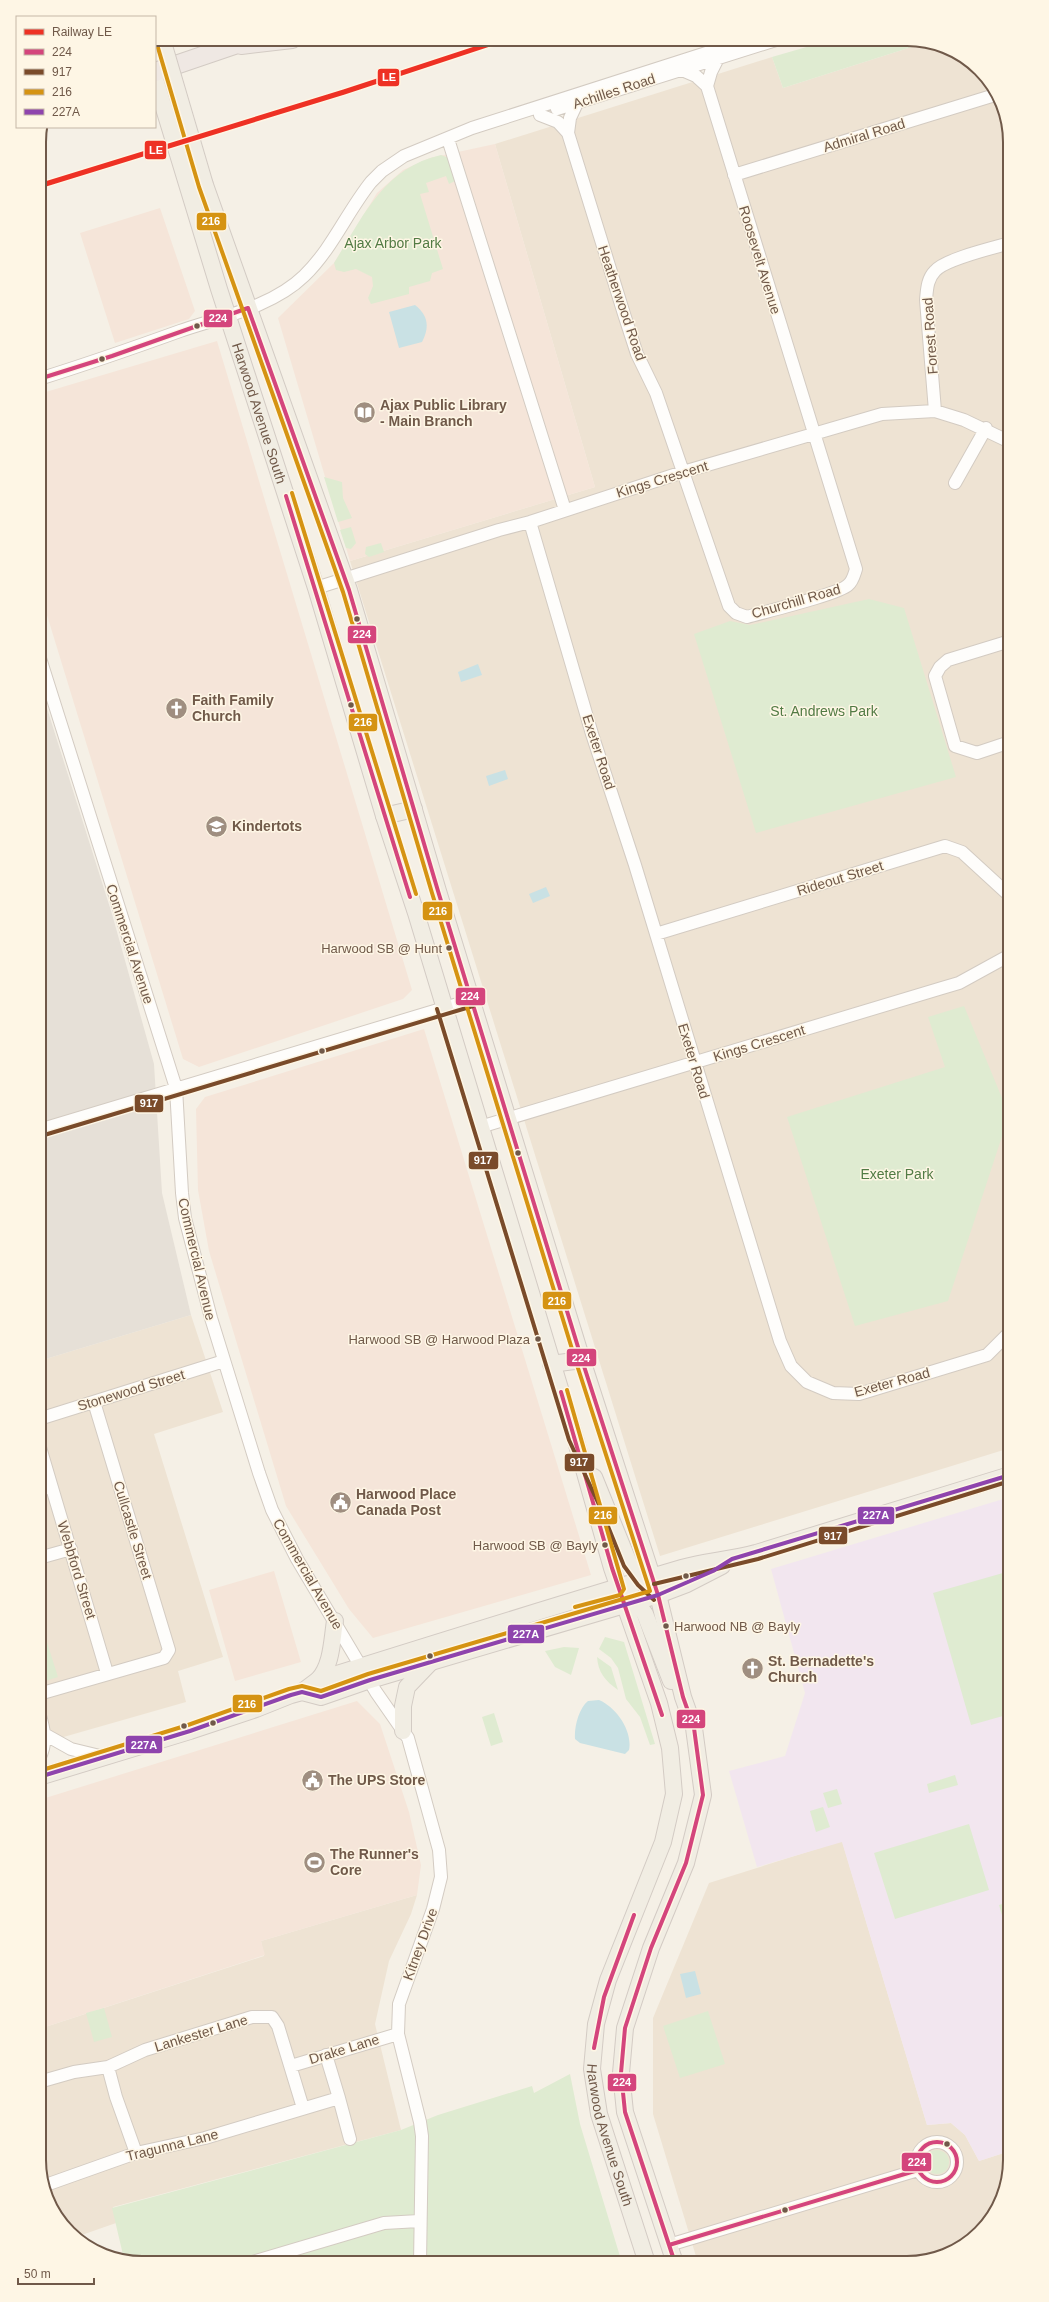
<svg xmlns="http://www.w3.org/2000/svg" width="1049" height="2302" viewBox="0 0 1049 2302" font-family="Helvetica,sans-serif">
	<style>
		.residential { fill: #eee3d3 }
		.commercial { fill: #f5e5d9 }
		.industrial { fill: #e6e0d7 }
		.education { fill: #f2e6ef }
		.green { fill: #dfebd1 }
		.water { fill: #c9e1e4 }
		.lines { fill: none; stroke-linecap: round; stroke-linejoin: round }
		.minor-casing { stroke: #d3cbc2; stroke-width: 14 }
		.major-casing { stroke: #d3cbc4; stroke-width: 18 }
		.highway-casing { stroke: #d3cbc4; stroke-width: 20 }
		.minor { stroke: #fefdfb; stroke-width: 12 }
		.major { stroke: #f1ede3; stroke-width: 16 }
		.highway { stroke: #efe8e3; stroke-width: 18 }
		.major-bridge-casing { stroke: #d3cbc4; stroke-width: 18; stroke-linecap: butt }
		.major-bridge { stroke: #f1ede3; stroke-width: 16 }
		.bus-1-casing { stroke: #fef6e5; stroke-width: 7 }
		.bus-2-casing { stroke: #fef6e5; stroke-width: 7 }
		.bus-3-casing { stroke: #fef6e5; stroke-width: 7 }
		.bus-4-casing { stroke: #fef6e5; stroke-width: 7 }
		.bus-1 { stroke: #d4457c; stroke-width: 4 }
		.bus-2 { stroke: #7a4b2a; stroke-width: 4 }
		.bus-3 { stroke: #d59312; stroke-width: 4 }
		.bus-4 { stroke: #8e44ad; stroke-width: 4 }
		.rail-1-casing { stroke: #fef6e5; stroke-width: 8 }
		.rail-1 { stroke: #ee3124; stroke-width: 5 }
		.bus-dot { fill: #705949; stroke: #fef6e5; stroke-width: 1.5 }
		.labels { text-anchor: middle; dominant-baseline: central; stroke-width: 3; stroke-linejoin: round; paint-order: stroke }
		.bus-label { font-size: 13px; fill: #705949; stroke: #fef6e5; text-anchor: end }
		.street-label { font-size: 14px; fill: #705949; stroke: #fef6e5 }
		.park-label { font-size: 14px; fill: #527b44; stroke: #fef6e5 }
		.poi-label { font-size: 14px; font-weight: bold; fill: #705949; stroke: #fef6e5; text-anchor: start }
		.rim { fill: none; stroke: #705949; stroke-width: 2 }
		.line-badge { stroke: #fef6e5; stroke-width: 1.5 }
		.badge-label { font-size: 11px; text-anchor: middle; font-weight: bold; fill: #fff }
	</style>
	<rect width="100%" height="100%" fill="#f5f0e6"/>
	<!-- residential -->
	<path class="residential" d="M924 43 970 60 1004 108 1010 142V1448L660 1556 350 561 595 487 495 144 772 57 783 88Z
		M191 1315 223 1412 154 1434 223 1657 178 1671 186 1702 39 1744V1361Z
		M842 1841 927 2125 951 2123 965 2135 979 2161 1010 2151 1004 2194 989 2223 941 2257 907 2263H698L653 2114V2018L709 1883Z
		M417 1895 411 1914 389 1961 375 2024 401 2130 113 2207 116 2223 76 2237 45 2194 39 2160V2029L264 1956 261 1941Z"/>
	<!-- commercial -->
	<path class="commercial" d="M495 144 595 487 350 561 278 318 334 263 377 193 403 170 430 158Z
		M160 208 195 311 189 319 115 343 80 233Z
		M217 341 412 990 403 999 199 1067 183 1059 39 589V394Z
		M424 1029 591 1575 373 1638 349 1609 286 1506 209 1251 198 1190 196 1109 205 1097Z
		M274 1571 301 1662 235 1681 209 1590Z
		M357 1701 380 1724 409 1812 421 1865 417 1895 261 1941 265 1955 39 2029V1800Z"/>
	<!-- industrial -->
	<path class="industrial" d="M39 683 112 914 154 1064 162 1193 191 1315 39 1361Z"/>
	<!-- education -->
	<path class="education" d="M1010 1497V2151L979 2161 965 2135 951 2123 927 2125 842 1842 757 1867 729 1771 785 1756 805 1693 771 1569Z"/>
	<!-- green -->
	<path class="green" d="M834 39H914L924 43 783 88 772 57Z
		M441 155 449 158 455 181 449 184 446 176 426 183 429 192 420 194 443 269 432 273 430 281 409 287V294L371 304 368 298 373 286 372 277 356 269 344 272 336 270 334 263C363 217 383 168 441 155Z
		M324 477 342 482 343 498 352 518 338 522Z
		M351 527 356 543 351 549 346 548 340 530Z
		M381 543 384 552 369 557 365 554 366 547Z
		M869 599 904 608 956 777 756 833 694 634 730 621 750 625Z
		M964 1006 1009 1115 948 1301 855 1326 787 1117 945 1067 928 1017Z
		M1003 1573 1010 1600V1714L971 1725 933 1593Z
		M39 1617 58 1677 39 1683Z
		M605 1637 624 1642 655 1744 650 1745 640 1717 626 1699 618 1668 611 1658 599 1649Z
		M564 1647 579 1648 571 1675 555 1667 545 1651Z
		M597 1657 611 1667 618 1690C605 1681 598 1672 597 1657Z
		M494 1713 503 1742 491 1746 482 1717Z
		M955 1775 958 1785 929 1793 927 1784Z
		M837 1789 842 1804 828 1808 823 1793Z
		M823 1807 830 1827 816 1832 810 1811Z
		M969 1824 989 1890 895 1919 874 1853Z
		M1009 1902 1010 1927 1006 1929 999 1905Z
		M104 2008 112 2037 94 2042 86 2013Z
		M708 2011 725 2064 680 2078 663 2026Z
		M570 2074 580 2124 622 2263H135L124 2259 112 2208 401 2130 438 2115 532 2086 534 2093Z
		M925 2162a12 12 0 1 1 24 0a12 12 0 1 1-24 0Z"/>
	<!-- water -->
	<path class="water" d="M415 305C428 315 430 327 422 342L399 348 389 312Z
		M478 664 482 675 461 682 458 672Z
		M505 770 508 779 489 786 486 776Z
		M546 887 550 896 533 903 529 894Z
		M599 1700C616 1707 633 1731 629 1750L625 1754 580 1743 575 1739C574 1727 579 1708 588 1701Z
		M695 1971 701 1994 686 1998 680 1974Z"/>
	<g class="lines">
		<defs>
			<path id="minor" d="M682 70 696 76 707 86
				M557 109 779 39
				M540 115 558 122 568 133 624 314 637 354 656 393 729 606 736 613 747 617C764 612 839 594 848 585 853 581 854 575 856 569L707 86 711 72 718 58
				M568 133 570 118 577 103
				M448 139 565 510
				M734 175 995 95
				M39 379C87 364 133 348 180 331 221 317 272 307 304 276 332 249 347 212 371 182L382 171 404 156 472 128 750 39
				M935 411 926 300C927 290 927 279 935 271 945 259 993 248 1010 243
				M955 483 986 428
				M530 522 592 734 635 865 780 1341 791 1366 807 1382 833 1393 859 1394 987 1355 1010 1332
				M316 588 499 530 530 522 683 472 882 414 935 411 964 420 1010 442
				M39 655 176 1088 182 1193 185 1218 211 1318 259 1473 272 1510 297 1559 376 1692 408 1738 439 1850 441 1877 433 1909 399 2004 398 2034 420 2122 422 2136 420 2263
				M1010 742 977 753 955 746 935 676 940 667 948 660 1010 641
				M656 934 945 846 962 852 1010 896
				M480 1127 942 988 959 983 1010 955
				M39 1130 471 1000
				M39 1419 224 1361
				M39 1444 107 1673
				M39 1490 51 1486
				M39 1558 71 1549
				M39 1694 164 1658 169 1650 94 1402
				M46 1735 71 1749 104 1757
				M39 1759C48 1742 44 1729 39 1712
				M291 2066 398 2034
				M108 2067 116 2097 136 2153
				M39 2082 74 2072 108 2067 145 2050 252 2017H272L278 2026 303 2108
				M339 2098 350 2139
				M917 2162a20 20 0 1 1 40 0a20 20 0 1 1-40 0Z
				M43 2186 136 2153 205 2138 339 2098 326 2055
				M669 2245 918 2170
				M249 2263 384 2223 419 2221"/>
			<g id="major">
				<path id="s1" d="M155 79 219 289 316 588 384 816 416 913 575 1438 612 1568 659 1703 670 1748 674 1794 663 1842 608 1980 596 2024 592 2069 599 2114 647 2263"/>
				<path d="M205 185 349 590 438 891 582 1360 658 1595 683 1697 694 1728 703 1795 686 1863 651 1948 625 2028 621 2073 625 2112 675 2263"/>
				<path d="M384 816 414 809"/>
				<path d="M551 1364 582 1360"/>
				<path d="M594 1477 629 1563 650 1587"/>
				<path d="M631 1594 645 1614 671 1681"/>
				<path d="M318 1680C332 1666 332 1639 335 1621"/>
				<path d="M302 1692 318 1680C439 1642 560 1604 682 1568 706 1561 731 1560 756 1553L1010 1475"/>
				<path d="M403 1731V1706L407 1687 430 1663"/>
				<path d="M39 1777 190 1731 256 1709 291 1695 302 1692 321 1697 370 1680 658 1595 687 1584 722 1566"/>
			</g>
			<path id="highway" d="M241 45 292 39
				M155 72 252 39"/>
		</defs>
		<!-- minor casing -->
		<use href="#minor" class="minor-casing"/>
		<!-- major casing -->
		<use href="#major" class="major-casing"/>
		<!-- highway casing -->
		<use href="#highway" class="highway-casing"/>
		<!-- minor -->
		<use href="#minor" class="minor"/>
		<!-- major -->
		<use href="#major" class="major"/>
		<!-- highway -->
		<use href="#highway" class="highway"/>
		<defs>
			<path id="major-bridge" d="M162 39 205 185"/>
		</defs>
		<!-- major-bridge casing -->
		<use href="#major-bridge" class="major-bridge-casing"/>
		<!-- major-bridge -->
		<use href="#major-bridge" class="major-bridge"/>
		<defs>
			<path id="bus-1" d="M39 379 112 356 248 308 349 590 438 891 582 1360 658 1595 683 1697 694 1728 703 1795 686 1863 651 1948 625 2028 621 2073 625 2112 675 2263
				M286 496 410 897
				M561 1392 612 1568 662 1715
				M594 2048 604 1997 634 1915
				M917 2162a20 20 0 1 1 40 0a20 20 0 1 1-40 0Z
				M669 2245 918 2170"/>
			<path id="bus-2" d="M437 1009 569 1440 601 1509 624 1566 638 1585 654 1600
				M41 1136 473 1006
				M654 1584 758 1559 1010 1481"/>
			<path id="bus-3" d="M292 493 416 894
				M567 1390 624 1589 620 1595 575 1607
				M39 1771 188 1725 289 1689 302 1686 321 1691 368 1674 650 1591 576 1362 432 893 343 592 199 187 156 41"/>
			<path id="bus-4" d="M39 1777 190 1731 291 1695 302 1692 321 1697 370 1680 658 1595 713 1571 732 1559 1010 1475"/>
		</defs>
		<!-- bus-1 casing -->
		<use href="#bus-1" class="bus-1-casing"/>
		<!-- bus-2 casing -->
		<use href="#bus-2" class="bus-2-casing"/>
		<!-- bus-3 casing -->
		<use href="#bus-3" class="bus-3-casing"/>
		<!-- bus-4 casing -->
		<use href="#bus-4" class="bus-4-casing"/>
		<!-- bus-1 -->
		<use href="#bus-1" class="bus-1"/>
		<!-- bus-2 -->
		<use href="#bus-2" class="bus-2"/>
		<!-- bus-3 -->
		<use href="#bus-3" class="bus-3"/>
		<!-- bus-4 -->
		<use href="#bus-4" class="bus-4"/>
		<defs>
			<path id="rail-1" d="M39 186 344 92 505 39"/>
		</defs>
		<!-- rail-1 casing -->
		<use href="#rail-1" class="rail-1-casing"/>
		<!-- rail-1 -->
		<use href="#rail-1" class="rail-1"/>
	</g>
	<!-- icons -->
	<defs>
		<symbol id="library-disc" viewBox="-11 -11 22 22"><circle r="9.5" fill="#9f8e80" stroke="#fef6e5"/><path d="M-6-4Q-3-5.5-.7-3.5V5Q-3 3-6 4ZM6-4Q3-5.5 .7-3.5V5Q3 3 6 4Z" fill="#fff"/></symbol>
		<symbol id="church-disc" viewBox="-11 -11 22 22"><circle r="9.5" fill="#9f8e80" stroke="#fef6e5"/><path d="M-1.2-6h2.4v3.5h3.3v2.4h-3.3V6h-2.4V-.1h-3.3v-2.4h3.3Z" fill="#fff"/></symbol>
		<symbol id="school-disc" viewBox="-11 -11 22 22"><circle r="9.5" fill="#9f8e80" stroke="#fef6e5"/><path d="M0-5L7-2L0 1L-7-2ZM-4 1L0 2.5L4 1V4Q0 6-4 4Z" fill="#fff"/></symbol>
		<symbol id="civic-disc" viewBox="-11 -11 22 22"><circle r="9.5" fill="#9f8e80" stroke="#fef6e5"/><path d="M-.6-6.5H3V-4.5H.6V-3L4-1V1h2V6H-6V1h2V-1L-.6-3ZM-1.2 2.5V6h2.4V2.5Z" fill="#fff"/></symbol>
		<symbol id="stadium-disc" viewBox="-11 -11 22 22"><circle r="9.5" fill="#9f8e80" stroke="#fef6e5"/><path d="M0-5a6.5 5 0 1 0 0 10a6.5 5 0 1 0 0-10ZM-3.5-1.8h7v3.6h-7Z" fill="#fff"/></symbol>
	</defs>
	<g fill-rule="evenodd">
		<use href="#library-disc" x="352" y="400" width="25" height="25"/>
		<use href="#church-disc" x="164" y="696" width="25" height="25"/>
		<use href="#school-disc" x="204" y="814" width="25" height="25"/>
		<use href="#civic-disc" x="328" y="1490" width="25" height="25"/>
		<use href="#church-disc" x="740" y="1656" width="25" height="25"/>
		<use href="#civic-disc" x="300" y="1768" width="25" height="25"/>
		<use href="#stadium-disc" x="302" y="1850" width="25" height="25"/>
	</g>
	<!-- markers -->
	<g class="bus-dot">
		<circle cx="197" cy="326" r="3.5"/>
		<circle cx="102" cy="359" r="3.5"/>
		<circle cx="357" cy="619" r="3.5"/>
		<circle cx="351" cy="705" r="3.5"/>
		<circle cx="449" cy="948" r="3.5"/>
		<circle cx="322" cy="1051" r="3.5"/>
		<circle cx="518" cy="1153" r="3.5"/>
		<circle cx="538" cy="1339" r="3.5"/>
		<circle cx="605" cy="1545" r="3.5"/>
		<circle cx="686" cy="1576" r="3.5"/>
		<circle cx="666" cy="1626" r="3.5"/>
		<circle cx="430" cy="1656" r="3.5"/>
		<circle cx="213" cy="1723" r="3.5"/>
		<circle cx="184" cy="1726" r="3.5"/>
		<circle cx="947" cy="2144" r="3.5"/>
		<circle cx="785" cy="2210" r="3.5"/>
	</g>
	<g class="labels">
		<!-- bus labels -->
		<g class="bus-label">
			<text x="442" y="948">Harwood SB @ Hunt</text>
			<text x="530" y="1339">Harwood SB @ Harwood Plaza</text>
			<text x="598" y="1545">Harwood SB @ Bayly</text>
			<text x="674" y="1626" text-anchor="start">Harwood NB @ Bayly</text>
		</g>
		<!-- street labels -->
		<g class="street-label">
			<text transform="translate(614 91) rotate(-18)">Achilles Road</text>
			<text transform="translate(864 135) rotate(-17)">Admiral Road</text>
			<text transform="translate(760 260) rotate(73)">Roosevelt Avenue</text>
			<text transform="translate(622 303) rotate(71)">Heatherwood Road</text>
			<text transform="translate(930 336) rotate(-94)">Forest Road</text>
			<text stroke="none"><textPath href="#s1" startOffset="350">Harwood Avenue South</textPath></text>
			<text transform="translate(662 479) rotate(-17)">Kings Crescent</text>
			<text transform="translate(796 601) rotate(-16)">Churchill Road</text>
			<text transform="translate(599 752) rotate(72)">Exeter Road</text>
			<text transform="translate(840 878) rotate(-17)">Rideout Street</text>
			<text transform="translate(130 944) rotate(72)">Commercial Avenue</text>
			<text transform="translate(759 1043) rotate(-17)">Kings Crescent</text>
			<text transform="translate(694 1061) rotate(73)">Exeter Road</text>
			<text transform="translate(197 1259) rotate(77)">Commercial Avenue</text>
			<text transform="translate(892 1382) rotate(-15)">Exeter Road</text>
			<text transform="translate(131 1390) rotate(-17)">Stonewood Street</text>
			<text transform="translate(133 1530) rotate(73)">Cullcastle Street</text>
			<text transform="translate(77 1570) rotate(73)">Webbford Street</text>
			<text transform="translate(308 1574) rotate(60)">Commercial Avenue</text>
			<text transform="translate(420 1944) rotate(-70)">Kitney Drive</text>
			<text transform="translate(201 2033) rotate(-17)">Lankester Lane</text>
			<text transform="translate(344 2049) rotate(-17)">Drake Lane</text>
			<text stroke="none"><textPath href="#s1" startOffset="2150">Harwood Avenue South</textPath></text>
			<text transform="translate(172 2145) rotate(-14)">Tragunna Lane</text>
		</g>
		<!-- park labels -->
		<g class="park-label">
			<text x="393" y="243">Ajax Arbor Park</text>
			<text x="824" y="711">St. Andrews Park</text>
			<text x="897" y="1174">Exeter Park</text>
		</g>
		<!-- poi labels -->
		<g class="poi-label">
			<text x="380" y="405">Ajax Public Library<tspan x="380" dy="16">- Main Branch</tspan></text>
			<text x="192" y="700">Faith Family<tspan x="192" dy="16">Church</tspan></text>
			<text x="232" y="826">Kindertots</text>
			<text x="356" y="1494">Harwood Place<tspan x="356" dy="16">Canada Post</tspan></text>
			<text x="768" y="1661">St. Bernadette's<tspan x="768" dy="16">Church</tspan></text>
			<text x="328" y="1780">The UPS Store</text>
			<text x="330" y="1854">The Runner's<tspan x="330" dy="16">Core</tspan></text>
		</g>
	</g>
	<!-- crop -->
	<path d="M0 0H1049V2302H0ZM142 46H907A96 96 0 0 1 1003 142V2160A96 96 0 0 1 907 2256H142A96 96 0 0 1 46 2160V142A96 96 0 0 1 142 46Z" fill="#fef6e5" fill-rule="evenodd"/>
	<path class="rim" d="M142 46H907A96 96 0 0 1 1003 142V2160A96 96 0 0 1 907 2256H142A96 96 0 0 1 46 2160V142A96 96 0 0 1 142 46Z"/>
	<g class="line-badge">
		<rect x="377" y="68" width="23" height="19" rx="4" fill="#ee3124"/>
		<rect x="144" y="140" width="23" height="20" rx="4" fill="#ee3124"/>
		<rect x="196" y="212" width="31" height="19" rx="4" fill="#d59312"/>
		<rect x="203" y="309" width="30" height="19" rx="4" fill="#d4457c"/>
		<rect x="347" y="625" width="30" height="19" rx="4" fill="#d4457c"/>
		<rect x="348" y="713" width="30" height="19" rx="4" fill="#d59312"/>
		<rect x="422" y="901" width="31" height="20" rx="4" fill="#d59312"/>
		<rect x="455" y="987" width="31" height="19" rx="4" fill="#d4457c"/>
		<rect x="134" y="1094" width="30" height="19" rx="4" fill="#7a4b2a"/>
		<rect x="468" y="1151" width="31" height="19" rx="4" fill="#7a4b2a"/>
		<rect x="542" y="1291" width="30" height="19" rx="4" fill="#d59312"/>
		<rect x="566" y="1348" width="31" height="19" rx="4" fill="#d4457c"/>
		<rect x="564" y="1453" width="31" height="19" rx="4" fill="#7a4b2a"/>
		<rect x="588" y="1506" width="30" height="19" rx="4" fill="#d59312"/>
		<rect x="857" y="1506" width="38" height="19" rx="4" fill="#8e44ad"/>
		<rect x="818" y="1526" width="30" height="19" rx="4" fill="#7a4b2a"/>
		<rect x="507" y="1624" width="38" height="20" rx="4" fill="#8e44ad"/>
		<rect x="232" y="1694" width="31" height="19" rx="4" fill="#d59312"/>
		<rect x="676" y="1709" width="30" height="20" rx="4" fill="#d4457c"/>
		<rect x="125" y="1735" width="38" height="19" rx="4" fill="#8e44ad"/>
		<rect x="607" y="2073" width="30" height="19" rx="4" fill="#d4457c"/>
		<rect x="901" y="2152" width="31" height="20" rx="4" fill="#d4457c"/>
	</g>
	<g class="badge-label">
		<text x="389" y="81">LE</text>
		<text x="156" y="154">LE</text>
		<text x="211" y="225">216</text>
		<text x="218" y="322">224</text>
		<text x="362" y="638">224</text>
		<text x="363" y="726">216</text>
		<text x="438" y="915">216</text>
		<text x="470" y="1000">224</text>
		<text x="149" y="1107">917</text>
		<text x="483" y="1164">917</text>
		<text x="557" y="1305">216</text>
		<text x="581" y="1362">224</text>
		<text x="579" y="1466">917</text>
		<text x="603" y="1519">216</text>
		<text x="876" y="1519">227A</text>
		<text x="833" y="1540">917</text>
		<text x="526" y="1638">227A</text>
		<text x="247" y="1708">216</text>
		<text x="691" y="1723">224</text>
		<text x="144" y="1749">227A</text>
		<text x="622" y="2086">224</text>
		<text x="917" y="2166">224</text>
	</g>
	<!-- legend -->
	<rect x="16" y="16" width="140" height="112" fill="#fef6e5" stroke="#c5b7a7"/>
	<rect x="24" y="29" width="20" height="6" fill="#ee3124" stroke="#c5b7a7"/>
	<text x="52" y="36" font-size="12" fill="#705949">Railway LE</text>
	<rect x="24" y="49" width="20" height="6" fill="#d4457c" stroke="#c5b7a7"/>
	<text x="52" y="56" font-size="12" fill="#705949">224</text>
	<rect x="24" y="69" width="20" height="6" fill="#7a4b2a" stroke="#c5b7a7"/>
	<text x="52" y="76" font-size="12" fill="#705949">917</text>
	<rect x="24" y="89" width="20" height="6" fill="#d59312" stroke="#c5b7a7"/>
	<text x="52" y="96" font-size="12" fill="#705949">216</text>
	<rect x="24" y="109" width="20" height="6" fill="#8e44ad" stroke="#c5b7a7"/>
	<text x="52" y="116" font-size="12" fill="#705949">227A</text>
	<!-- scale -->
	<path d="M18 2278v6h76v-6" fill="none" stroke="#705949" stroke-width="2"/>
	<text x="24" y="2278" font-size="12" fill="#705949" stroke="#fef6e5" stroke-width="3" paint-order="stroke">50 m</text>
</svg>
